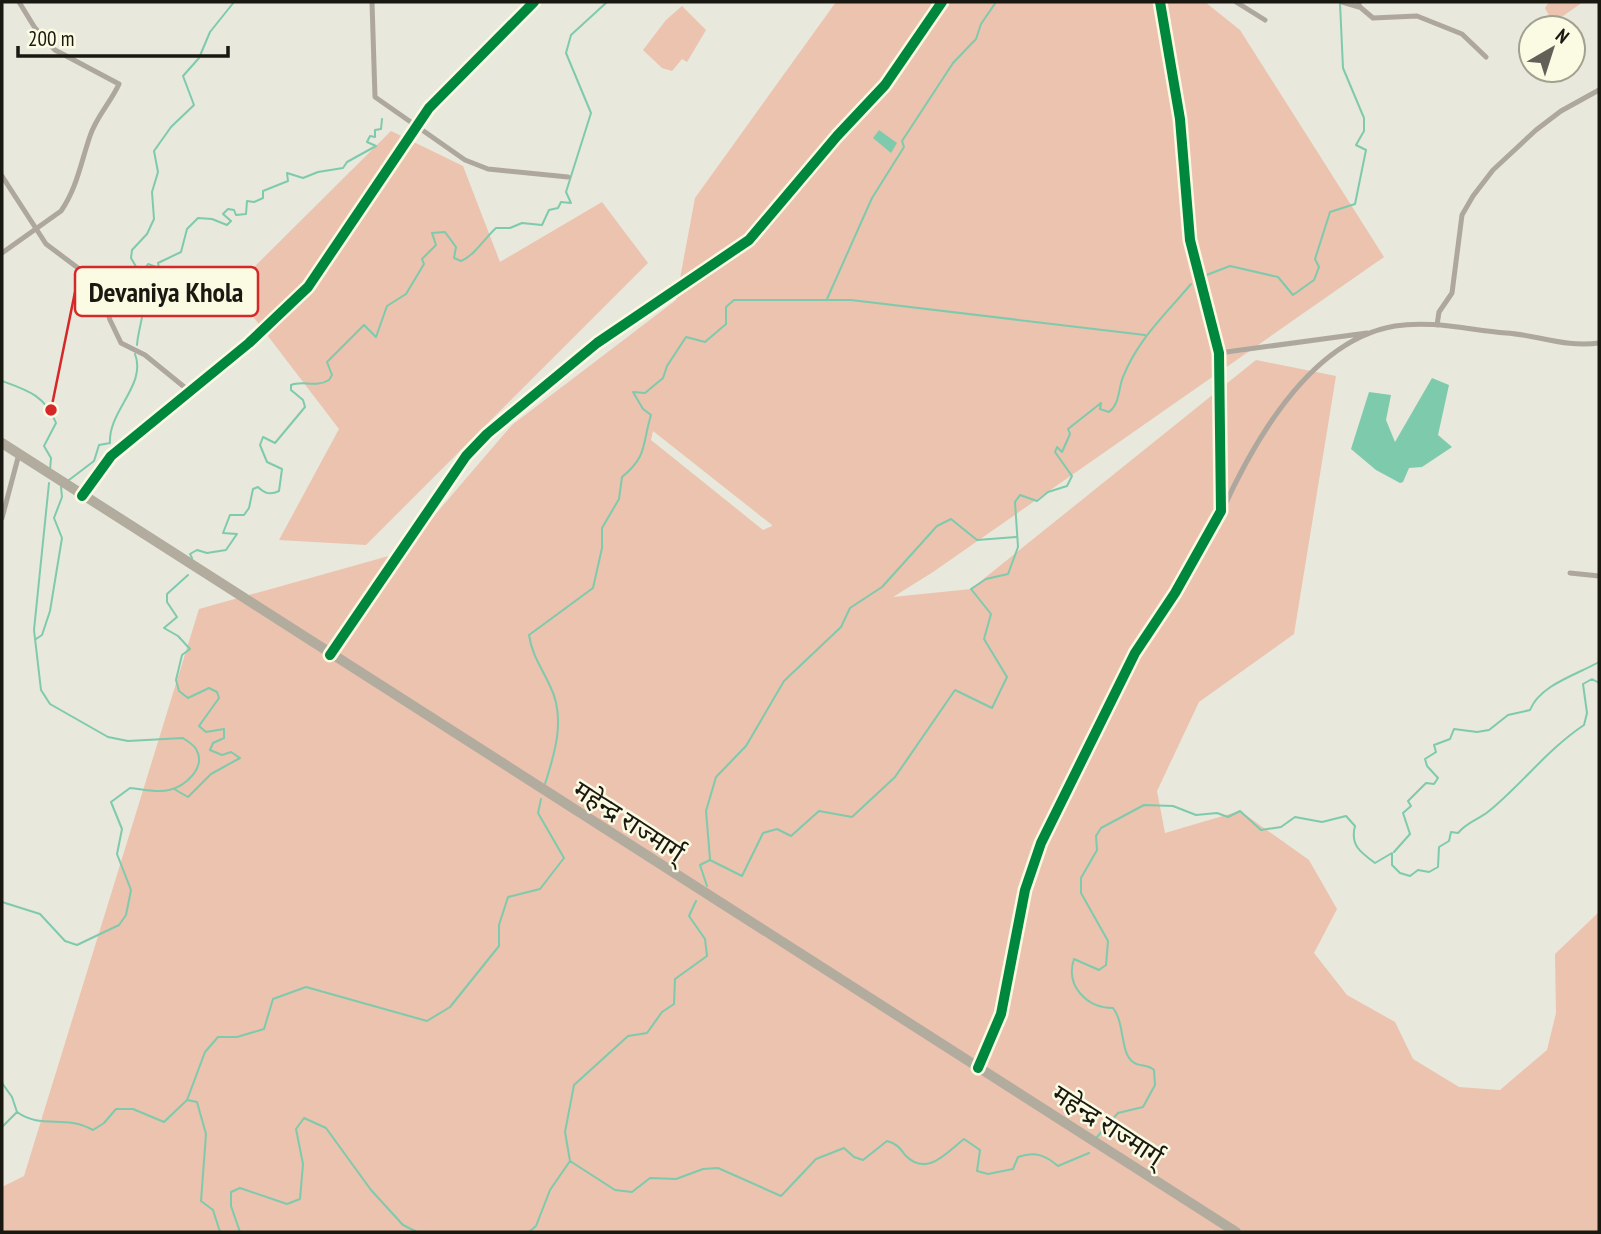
<svg xmlns="http://www.w3.org/2000/svg" width="1601" height="1234" viewBox="0 0 1601 1234" font-family="'PT Sans Narrow','Noto Sans Devanagari',sans-serif">
	<style>
		.green { fill: #ebc3ae; fill-rule: evenodd }
		.water { fill: #7ecaad }
		.lines { fill: none; stroke-linecap: round; stroke-linejoin: round }
		.stream { stroke: #7ecaad; stroke-width: 2 }
		.street { stroke: #aea79d; stroke-width: 5 }
		.secondary { stroke: #aca699; stroke-width: 8 }
		.highway { stroke: #b2ac9f; stroke-width: 10 }
		.cycleway-casing { stroke: #fbfbe4; stroke-width: 15 }
		.cycleway { stroke: #00873e; stroke-width: 10 }
		.labels { text-anchor: middle; dominant-baseline: central; stroke-width: 5; stroke-linejoin: round; paint-order: stroke }
		.street-label { font-size: 26px; fill: #191911; stroke: #fbfbe4 }
		.leader { fill: none; stroke: #d62828; stroke-width: 2.5 }
		.callout-dot { fill: #d62828; stroke: #fbfbe4; stroke-width: 2.5 }
		.callout { fill: #fbfbe4; stroke: #d62828; stroke-width: 2.5 }
		.callout-label { font-size: 28px; text-anchor: middle; font-weight: bold; fill: #191911 }
	</style>
	<rect width="100%" height="100%" fill="#e8e8dc"/>
	<!-- green -->
	<path class="green" d="M836 2H1205L1240 30 1384 257 933 572 893 597 971 589 1256 360 1336 376 1294 634 1199 702 1157 791 1165 833 1240 811 1309 860 1337 909 1314 953 1347 995 1395 1022 1413 1059 1459 1087 1500 1090 1547 1050 1556 1013 1555 954 1599 912V1232H2V1187L24 1176 199 609 403 552 512 425 676 300 695 198ZM653 431 772 525V526L763 530 651 440Z
		M1549 2H1583L1553 23 1545 8Z
		M682 6 706 30 687 62 682 59 672 71 662 68 643 50 666 20Z
		M391 131 463 166 500 262 602 202 648 263 366 545 279 540 339 429 232 289Z"/>
	<!-- water -->
	<path class="water" d="M879 130 897 143 891 153 873 138Z
		M1432 378 1449 385 1438 435 1452 447 1422 467 1409 468 1403 482 1400 483 1376 470 1351 449 1369 392 1391 395 1386 420 1395 442Z"/>
	<g class="lines">
		<!-- stream -->
		<path class="stream" d="M1204 276 1230 266 1278 277 1293 295 1314 280 1319 267 1315 259 1330 212 1355 204 1366 150 1356 145 1364 131V118L1343 68 1340 3
			M142 277 131 258 132 250 147 234 154 219 152 192 158 172 154 151 171 127 194 105 183 76 199 58 210 32 234 2
			M827 299 872 198 904 147 902 141 953 63 976 39 981 24 996 2
			M137 345C138 330 145 312 144 298 143 285 139 276 148 264L159 268 158 263 181 252 187 229 198 218 212 219 227 225 231 221 223 214 228 209 234 210 236 215 246 214 247 201 254 202 263 198V191L288 181 287 173 303 178 318 172 343 168 347 162 376 146 367 142 370 136 375 137V130L381 129 382 119
			M2 381C27 390 46 396 56 423L44 446 51 458 50 470
			M69 480 94 461 99 445 110 443C108 411 147 385 135 354
			M192 558 190 554 197 550 207 553 226 550 237 534 223 533 230 515H244L249 508 253 489 258 487C265 494 271 495 279 491L282 469 267 462 260 445 263 437 275 443 305 407 303 400 291 390V385C303 380 316 388 329 380L332 375 327 362 364 325 376 337 387 306 406 294 424 264 422 259 436 245 432 233 445 232 456 247 454 258 461 261C475 255 484 239 496 228H510L522 223 542 225 549 210 558 208 561 202 571 203 566 192 591 113 566 53 571 35 607 2
			M36 639 42 635 50 611 62 538 54 518 62 497 61 487
			M545 784C555 753 566 717 550 686 542 668 532 656 529 635L593 588 602 548V528L619 499 622 477C648 456 642 444 651 415L643 409 633 392 645 393 663 378 667 366 686 337 705 342 726 324V307L734 300H851L1145 335
			M174 789 188 797 211 774 240 758 231 752 222 755 210 750 213 743 224 738V729L206 732 199 726 219 698 217 692 209 688 188 698 179 691 176 680 182 655 190 649 178 636 164 628 177 617 167 602V594L188 575
			M1394 852 1410 834 1403 813 1411 806 1408 801 1426 783 1434 784 1438 778 1427 766 1425 759 1436 752 1434 745 1450 739 1454 729 1477 732 1489 730 1508 715 1530 710C1540 685 1576 675 1599 662
			M710 859 706 811 716 777 746 746 784 681 841 627 850 608 882 587 937 526 951 519 977 540 1016 537
			M707 886 700 865 710 860 742 876 763 833 777 829 791 836 819 811 852 817 895 777 955 690 992 708 1007 677 984 639 991 614 971 589 986 579 1008 574 1018 547 1015 502 1020 495 1037 501 1048 492 1067 486 1072 476 1055 452 1057 447 1062 452 1070 434 1068 429 1101 403 1100 409 1109 412C1120 404 1118 389 1123 377 1138 339 1165 315 1191 284
			M2 902 40 914 65 941 77 945 119 925 126 915 131 890 117 854 122 829 111 802 130 788C143 789 157 793 169 790 185 787 207 767 196 749 194 745 187 741 183 738L128 741 108 737 50 704 41 690 34 630 49 483
			M2 1083 12 1097 17 1112 2 1127
			M187 1100 205 1052 218 1037H237L264 1029 273 999 306 987 427 1021 450 1007 499 946V925L508 897 540 889 564 858 538 813 541 799
			M17 1112C42 1130 64 1114 93 1130L104 1123 116 1109H133L164 1122 187 1100 197 1102 206 1134 201 1201 213 1210 220 1232
			M1097 1137 1118 1113 1143 1107 1155 1085 1154 1070C1148 1064 1139 1067 1133 1062 1120 1053 1125 1023 1113 1008 1087 1008 1065 986 1074 959L1099 970 1106 965 1108 941 1081 893V878L1097 850 1096 836 1101 828 1144 805 1173 806 1196 815 1217 813 1228 817 1240 811 1261 830 1281 827 1295 817 1322 822 1346 816 1355 826C1350 845 1360 852 1375 863L1392 853V865L1400 873 1410 876 1418 870 1429 872 1438 867 1439 847 1449 841 1451 832 1458 833C1467 822 1478 820 1489 811 1522 784 1548 749 1584 725L1587 713 1583 684 1592 679 1599 683
			M570 1161 615 1190 632 1192 650 1178 676 1179 703 1169 718 1168 781 1196 816 1159 844 1148 854 1157 863 1160 887 1141C896 1143 900 1148 905 1155 927 1178 947 1152 964 1139L980 1150 977 1171 988 1174 1013 1169 1018 1157C1035 1151 1045 1155 1058 1166L1089 1153
			M240 1232 231 1206V1192L240 1188 287 1204 300 1199 303 1164 296 1129 304 1118 326 1128 371 1190 403 1225 417 1232
			M529 1232 536 1226 550 1190 570 1161 565 1132 574 1085 628 1036 647 1033 662 1012 674 1004 675 979 707 956 705 939 689 916 696 901"/>
		<!-- street -->
		<path class="street" d="M372 2 375 97 465 160 488 169 568 177
			M1236 2 1265 20
			M1342 2 1359 7
			M1358 2 1360 7 1373 18 1417 16 1462 34 1486 57
			M2 176 46 244 98 283 110 320 121 343 145 355 188 390
			M2 253 61 211C77 188 81 162 90 136 96 117 111 102 119 84L55 50 35 28 19 2
			M1437 325 1439 312 1452 293 1462 215 1473 196 1493 170 1536 130 1561 111 1599 90
			M1219 353 1367 333
			M82 496 111 456 249 343 308 287 429 108 534 2
			M1223 509C1255 439 1311 340 1395 326 1431 320 1469 330 1506 333 1538 335 1566 348 1599 343
			M2 518 19 454
			M1570 573 1599 576
			M330 655 466 456 487 434 597 343 749 240 837 136 885 85 942 2"/>
		<!-- secondary -->
		<path class="secondary" d="M978 1068 1001 1014 1025 890 1041 843 1135 653 1175 593 1221 511 1219 353 1190 240 1180 119 1160 2"/>
		<!-- highway -->
		<path class="highway" d="M2 443 1236 1232"/>
		<defs>
			<path id="cycleway" d="M82 496 111 456 249 343 308 287 429 108 534 2
				M330 655 466 456 487 434 597 343 749 240 837 136 885 85 942 2
				M978 1068 1001 1014 1025 890 1041 843 1135 653 1175 593 1221 511 1219 353 1190 240 1180 119 1160 2"/>
		</defs>
		<!-- cycleway casing -->
		<use href="#cycleway" class="cycleway-casing"/>
		<!-- cycleway -->
		<use href="#cycleway" class="cycleway"/>
	</g>
	<g class="labels">
		<!-- street labels -->
		<g class="street-label">
			<text transform="translate(629 821) rotate(33)">महेन्द्र राज्मार्ग्</text>
			<text transform="translate(1108 1125) rotate(33)">महेन्द्र राज्मार्ग्</text>
		</g>
	</g>
	<!-- callouts -->
	<path class="leader" d="M51 410L75 292"/>
	<circle class="callout-dot" cx="51" cy="410" r="7"/>
	<rect class="callout" x="75" y="267" width="183" height="49" rx="7"/>
	<g class="callout-label">
		<text x="166" y="302">Devaniya Khola</text>
	</g>
	<!-- border -->
	<rect width="1601" height="1234" fill="none" stroke="#191911" stroke-width="7"/>
	<!-- north arrow -->
	<g transform="translate(1552 49) rotate(39)"><circle r="33" fill="#fbfbe4" stroke="#a1a190" stroke-width="2"/>
	<path d="M0-5L12 26L0 18L-12 26Z" fill="#616158"/>
	<text y="-10" font-size="19" font-weight="bold" text-anchor="middle" fill="#191911">N</text>
	</g>
	<!-- scale -->
	<path d="M18 46v10h210v-10" fill="none" stroke="#191911" stroke-width="3.5"/>
	<text x="28" y="46" font-size="21" fill="#191911" stroke="#fbfbe4" stroke-width="5" paint-order="stroke">200 m</text>
</svg>
